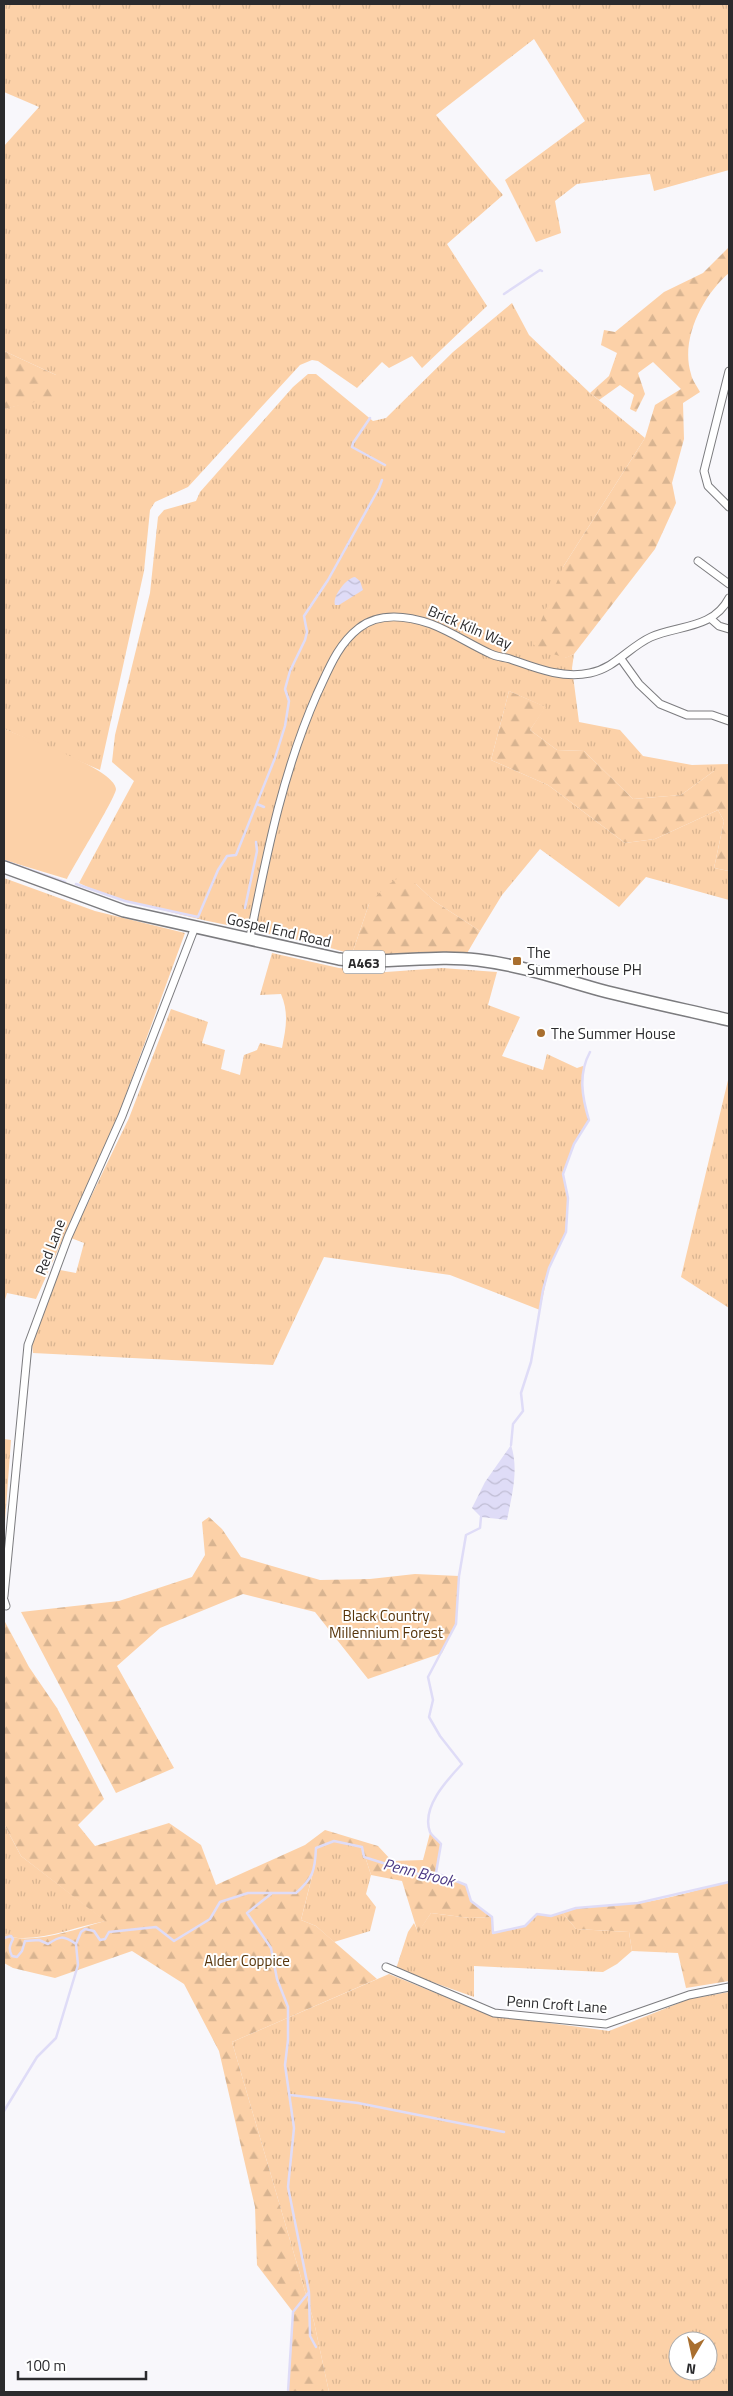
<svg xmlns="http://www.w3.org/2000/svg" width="733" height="2396" viewBox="0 0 733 2396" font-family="'Titillium Web',sans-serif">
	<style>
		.grass { fill: url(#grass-tufts); fill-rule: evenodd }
		.forest { fill: url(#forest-firs) }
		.green { fill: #fcd1a8 }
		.water { fill: url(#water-waves) }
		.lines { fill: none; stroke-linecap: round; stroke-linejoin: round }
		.stream { stroke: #dfdcf7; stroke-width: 2.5 }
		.street-casing { stroke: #7c7c7f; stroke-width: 9 }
		.primary-casing { stroke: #7c7c7f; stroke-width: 14 }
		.street { stroke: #fff; stroke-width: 7 }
		.primary { stroke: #fff; stroke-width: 11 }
		.poi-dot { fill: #a96f2f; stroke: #fff; stroke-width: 2 }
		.labels { text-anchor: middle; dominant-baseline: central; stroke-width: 4; stroke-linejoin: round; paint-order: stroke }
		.shield { fill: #fff; stroke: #6b6b6c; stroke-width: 1 }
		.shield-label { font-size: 14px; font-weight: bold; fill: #2b2b2d }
		.street-label { font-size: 15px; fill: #2b2b2d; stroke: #fff }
		.poi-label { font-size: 15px; fill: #2b2b2d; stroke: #fff; text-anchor: start }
		.park-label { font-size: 15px; fill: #56340a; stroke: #fff }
		.water-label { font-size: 16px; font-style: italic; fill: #4b3984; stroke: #fff }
	</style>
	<defs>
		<pattern id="grass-tufts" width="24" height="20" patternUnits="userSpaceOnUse" patternTransform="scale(1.25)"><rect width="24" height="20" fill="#fcd1a8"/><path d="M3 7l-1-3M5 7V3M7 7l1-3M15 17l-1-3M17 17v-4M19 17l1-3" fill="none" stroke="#d8b491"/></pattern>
		<pattern id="forest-firs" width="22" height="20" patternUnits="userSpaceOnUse" patternTransform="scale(1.25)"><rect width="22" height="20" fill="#fcd1a8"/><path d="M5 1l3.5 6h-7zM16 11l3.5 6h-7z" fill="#d8b491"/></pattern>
		<pattern id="water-waves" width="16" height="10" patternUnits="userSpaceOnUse" patternTransform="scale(1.25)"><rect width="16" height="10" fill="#dfdcf7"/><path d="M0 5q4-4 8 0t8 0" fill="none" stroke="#c0bdd4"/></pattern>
	</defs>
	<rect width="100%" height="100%" fill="#f8f7fb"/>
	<!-- grass -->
	<path class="grass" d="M4 4H729V170L654 191 650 174 577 184 555 201 561 233 536 242 505 180 585 121 534 39 436 115 503 195 447 244 487 306 422 368 412 356 389 368 382 362 357 388 318 361 312 360 300 365 188 487 155 502 150 510 144 571 100 770 4 729V409L26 403 56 375 4 351V146L39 107 4 92Z
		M512 303 529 335 590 393 645 438 563 567 565 658 574 654 572 668 579 722 620 730 643 756 692 765 729 764V771H714L681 795 633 799 584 751 557 750 530 730 545 707 509 691 491 760 548 785 625 843 655 839 718 810 724 821 714 868 729 871V900L646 877 619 907 540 849 502 895 480 931 434 901 416 884 369 904 352 954C287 935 220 926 155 908 129 901 104 896 79 883L134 781 112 762 115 735 150 593 158 517 164 510 196 501 200 492 293 387 308 374H316L373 421 386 418 453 352Z
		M4 878 95 911 185 933 118 1116 36 1299 7 1293 4 1303Z
		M272 953 339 968 386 972 442 968 497 972 488 1005 520 1017 502 1056 543 1070 547 1054 577 1068 583 1066V1098L589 1120 574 1144 563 1174 568 1198 566 1232 549 1268 540 1310 450 1275 324 1257 273 1365 33 1353 32 1344 60 1270 76 1273 84 1243 71 1238 129 1118 171 1009 208 1022 202 1043 225 1050 221 1069 240 1075 244 1055 257 1050 260 1043 282 1048C286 1028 289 1013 281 994L260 995Z
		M729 1076V1308L681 1277Z
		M4 1439 11 1440 4 1535Z
		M4 1824 21 1856 106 1921C72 1927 39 1944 4 1936Z
		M334 1841 362 1847 371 1875 366 1894 376 1907 370 1931 334 1942 316 1926 301 1920 315 1865 316 1848Z
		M562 1912 576 1929 629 1932 632 1951 617 1964 603 1972 474 1966V1997L396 1969 408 1932 414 1923 418 1932 431 1913 470 1918 492 1917 493 1933 525 1926 537 1914 551 1916Z
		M389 1974 490 2015 609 2031 689 1999 729 1992V2392H329L314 2322 232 2042ZM678 2341H708V2371H678Z"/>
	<!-- forest -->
	<path class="forest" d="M729 247V273C703 295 680 339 691 374 692 380 697 386 700 392L683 403 684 439 672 483 676 503 655 549 574 654 566 658 540 650 532 643 563 567 645 438 655 405 681 389 653 362 638 373 645 394 636 412 630 409 634 395 620 385 599 400 590 393 609 376 617 353 601 345 604 330 615 332 664 292 703 273Z
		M4 351 56 375V397L4 409Z
		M509 691 546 707 530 730 557 750 584 751 633 799 681 795 714 771H729V871L714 868 724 821 718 810 655 839 625 843 548 785 491 760Z
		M400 877 416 884 434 901 480 931 466 955 352 954 369 904 386 886Z
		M209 1517 222 1529 241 1557 320 1580 370 1579 415 1574 459 1576 456 1624 442 1653 368 1679 315 1612 243 1594 160 1628 117 1666 174 1768 116 1793 21 1612 119 1601 192 1577 205 1555 202 1522Z
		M4 1620 29 1667 57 1708 104 1799 78 1825 95 1846 169 1823 201 1845 216 1885 305 1845 325 1830 378 1846 392 1861 423 1860 430 1833 441 1844 436 1873 466 1885 471 1901 492 1917 470 1918 431 1913 418 1933 402 1881 371 1875 362 1847 334 1841 316 1848 315 1864 301 1920 316 1926 377 1979 232 2042 314 2322 329 2392H288L293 2312 257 2265 255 2207 219 2051 184 1984 132 1951 55 1978 13 1968 4 1963V1936C37 1944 73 1930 105 1921L21 1856 4 1824Z
		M729 1882V1981L686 1988 678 1953 632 1951 629 1932 576 1929 562 1912C587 1904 612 1906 639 1903 669 1899 699 1889 729 1882Z"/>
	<!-- green -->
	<path class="green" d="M4 729C23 737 115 769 116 789 116 797 74 865 67 879L4 860Z"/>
	<!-- water -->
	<path class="water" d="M355 577 360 581 363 590 339 605H335C332 597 346 578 355 577Z
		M511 1445C519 1469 512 1495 507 1520L481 1517 472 1508 485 1482Z"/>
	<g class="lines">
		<!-- stream -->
		<path class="stream" d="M504 294 540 270 542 271
			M370 418 353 443 352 447 385 465
			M257 804 264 807
			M4 861 65 882
			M76 884 125 901 198 917 218 870 227 856 236 855 275 758 285 726 289 701 285 689 290 671 305 640 307 632 304 616 328 580 379 488 382 480
			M245 908 257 851 256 842
			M511 1445 513 1424 523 1411 521 1393 531 1362 543 1290 549 1268 566 1232 568 1198 563 1174 574 1144 589 1120C582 1097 578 1074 590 1052
			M436 1873 441 1844C438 1840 432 1836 430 1832 421 1808 446 1781 462 1764L440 1736 429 1717 433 1700 428 1677 456 1624 459 1576 466 1535 480 1528 481 1517
			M271 1894 247 1913 271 1948 277 1979 288 2007V2040L285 2065 294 2128 288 2187 309 2292 293 2312 288 2392
			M4 1938 11 1936 13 1939C10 1945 8 1949 12 1956L17 1957 22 1951 25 1941 39 1940 48 1944C60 1936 63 1935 76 1944L81 1932 85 1929 94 1931 100 1940 105 1939 109 1932 156 1927 174 1941 210 1919 220 1902 248 1893H296C313 1878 315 1871 316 1848L334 1841 362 1847 364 1857 418 1874 436 1873 466 1885 471 1901 492 1917 493 1933 525 1926 537 1914 551 1916 576 1908 638 1903 729 1882
			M290 2095 358 2103 504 2132
			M4 2111 37 2057 56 2038 78 1965 76 1944
			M309 2293 310 2336 316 2347"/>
		<defs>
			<path id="street" d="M729 371 704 471 708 486 729 507
				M698 561 729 584
				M710 618 719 626 729 629
				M621 659 639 684 660 704 687 715H712L729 721
				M250 937C267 853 282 774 317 694 328 671 337 645 359 628 379 612 408 616 431 624 452 632 471 645 491 654 497 657 504 657 510 659 536 668 562 679 590 673 615 668 629 647 651 637 679 625 713 629 729 598
				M4 1596 28 1345 68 1237 122 1116 195 927
				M4 1600 6 1606
				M386 1967 494 2013 606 2024 689 1995 729 1987"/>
			<path id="primary" d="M4 867 124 911 339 959C385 965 432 954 478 960 520 965 560 979 600 990 643 1001 686 1010 729 1020"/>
		</defs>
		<!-- street casing -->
		<use href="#street" class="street-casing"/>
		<!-- primary casing -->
		<use href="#primary" class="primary-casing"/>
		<!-- street -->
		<use href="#street" class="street"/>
		<!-- primary -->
		<use href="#primary" class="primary"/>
	</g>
	<!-- markers -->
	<g class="poi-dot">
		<rect x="512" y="956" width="10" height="10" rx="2.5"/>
		<circle cx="541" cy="1033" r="5"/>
	</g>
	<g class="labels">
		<!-- shield labels -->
		<rect class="shield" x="343" y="950.5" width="42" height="23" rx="4"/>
		<g class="shield-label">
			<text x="364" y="962">A463</text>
		</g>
		<!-- street labels -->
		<g class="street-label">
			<text transform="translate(470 627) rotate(23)">Brick Kiln Way</text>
			<text transform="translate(279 930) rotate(13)">Gospel End Road</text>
			<text transform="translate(50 1247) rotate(-69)">Red Lane</text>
			<text transform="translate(557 2004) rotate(4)">Penn Croft Lane</text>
		</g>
		<!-- poi labels -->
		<g class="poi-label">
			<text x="527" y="952">The<tspan x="527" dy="17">Summerhouse PH</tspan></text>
			<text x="551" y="1033">The Summer House</text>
		</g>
		<!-- park labels -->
		<g class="park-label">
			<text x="386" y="1615">Black Country<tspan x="386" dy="17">Millennium Forest</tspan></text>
			<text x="247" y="1960">Alder Coppice</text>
		</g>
		<!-- water labels -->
		<g class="water-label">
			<text transform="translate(419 1872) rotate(14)">Penn Brook</text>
		</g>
	</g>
	<!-- border -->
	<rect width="733" height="2396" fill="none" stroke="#2b2b2d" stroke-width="10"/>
	<!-- north arrow -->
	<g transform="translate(693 2356) rotate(189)"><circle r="24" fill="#ffffff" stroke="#aaaaab"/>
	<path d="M0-4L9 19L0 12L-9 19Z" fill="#a96f2f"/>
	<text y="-8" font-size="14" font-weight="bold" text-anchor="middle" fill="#2b2b2d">N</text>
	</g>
	<!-- scale -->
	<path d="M18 2371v8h128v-8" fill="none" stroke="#2b2b2d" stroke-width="2.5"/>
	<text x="25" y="2371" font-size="15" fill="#2b2b2d" stroke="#ffffff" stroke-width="4" paint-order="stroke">100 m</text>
</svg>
